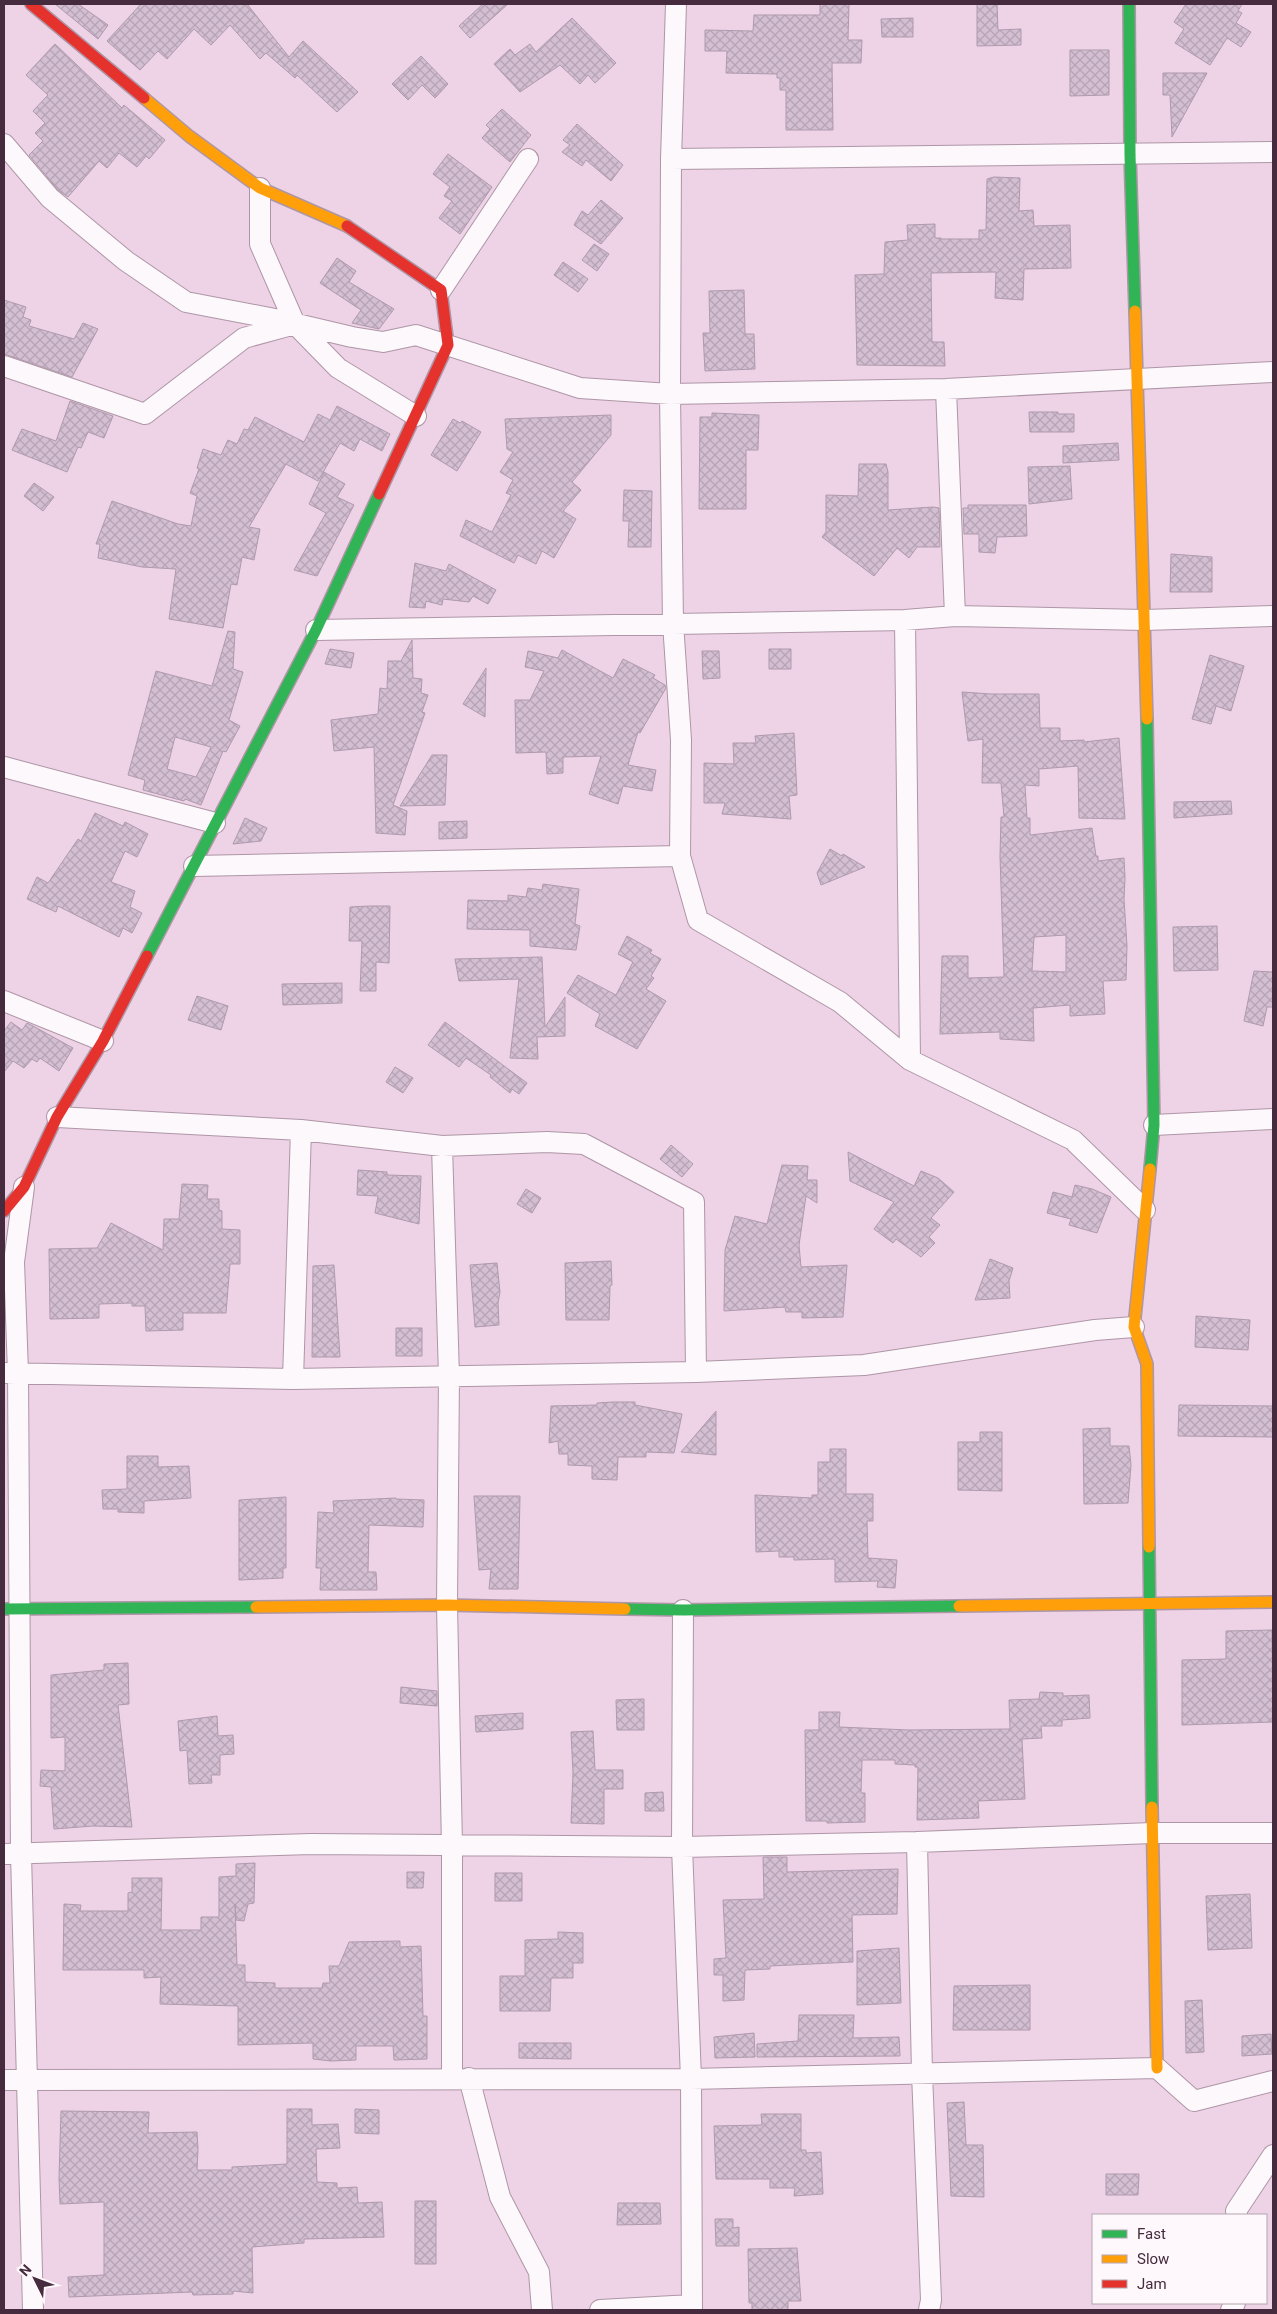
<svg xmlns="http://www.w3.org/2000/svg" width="1277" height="2314" viewBox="0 0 1277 2314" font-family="Roboto,sans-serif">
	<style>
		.building { fill: url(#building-cross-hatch); stroke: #af9aad; fill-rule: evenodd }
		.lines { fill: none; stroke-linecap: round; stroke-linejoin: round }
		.street-casing { stroke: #ae96a7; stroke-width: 22 }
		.fast-casing { stroke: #ae96a7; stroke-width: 14 }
		.slow-casing { stroke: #ae96a7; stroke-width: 14 }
		.jam-casing { stroke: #ae96a7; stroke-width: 14 }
		.street { stroke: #fcf8fb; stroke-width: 20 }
		.fast { stroke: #30b455; stroke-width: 11 }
		.slow { stroke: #ff9f0a; stroke-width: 11 }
		.jam { stroke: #e5322d; stroke-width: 11 }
	</style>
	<defs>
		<pattern id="building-cross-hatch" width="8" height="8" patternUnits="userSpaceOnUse" patternTransform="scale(1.25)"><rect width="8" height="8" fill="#d3bed2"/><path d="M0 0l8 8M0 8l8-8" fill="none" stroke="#b6a3b5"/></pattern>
	</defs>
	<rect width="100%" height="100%" fill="#eed2e5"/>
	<!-- building -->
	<path class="building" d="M55 4H78L108 25 98 39Z
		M141 4H247L289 57 303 41 358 92 337 112 297 75 295 78 266 53 260 59 230 25 211 45 194 29 167 59 158 51 140 70 107 41Z
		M483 4H508L470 38 459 26Z
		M820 4H849L848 40H862L861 63H832L833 130H786V90H780V78H777V74L726 73 727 51H705V30L753 31 754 15H820Z
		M977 4H997L998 30 1021 29V45L977 46Z
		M1186 4H1242L1238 11 1242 13 1236 23 1251 32 1241 47 1227 38 1210 65 1175 43 1184 29 1174 22Z
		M572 18 616 63 595 83 588 75 580 84 560 65 520 92 494 64 510 49 515 55 530 44 536 52Z
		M913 18V37H882L881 19Z
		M55 44 122 108 124 105 165 140 149 159 146 156 137 167 119 153 107 168 99 161 68 197 58 190 29 155 43 141 35 133 45 123 33 111 48 95 26 75Z
		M1070 50H1109V95L1070 96Z
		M421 56 448 84 435 98 422 85 408 100 392 84Z
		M1163 73H1207L1172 137 1170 95H1163Z
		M502 109 531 135 510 162 482 138 490 129 486 125Z
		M577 124 623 165 611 181 586 160 582 166 562 152 570 145 563 140Z
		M448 154 492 187 460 234 439 218 452 201 444 196 450 187 433 174Z
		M994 177 1020 178 1019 211 1033 210 1034 226 1070 225 1071 268 1024 269 1023 300 995 298 996 272 931 273 932 342H944L945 366 857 365 855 275 884 274 885 242 908 240 907 225 935 224V238H941V239H979V230H986L987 179Z
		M601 200 623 218 601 244 574 225 582 211 588 215Z
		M594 244 609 254 597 271 582 260Z
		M337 258 356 271 349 282 394 309 379 329 352 323 361 310 320 283Z
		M563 262 588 279 578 292 554 275Z
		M744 290 745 334H754L755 369 705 371 703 333H710L709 291Z
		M4 300 26 307 23 317 31 320 29 326 74 339 83 323 98 329 72 377 4 354Z
		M70 401 113 416 104 438 88 432 81 448 78 447 67 472 12 450 22 429 56 441Z
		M337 406 390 434 382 451 360 439 354 451 340 443 318 481 286 464 249 527 260 529 254 560 242 557 237 585 231 584 223 628 169 619 176 569 142 567 98 558 100 544H96L112 501 178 524 191 526 197 496 190 493 199 469 197 468 203 449 221 455 228 440 237 444 244 429 248 430 255 417 304 442 318 414 330 420Z
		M1029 412H1058V414H1074V432H1030Z
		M712 413 759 415 758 450H746V509H699L700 417H712Z
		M611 415V435L572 482 581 490 563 511 576 519 554 558 542 551 536 564 518 555 514 563 460 536 466 520 492 532 511 495 506 493 513 480 500 472 513 452 507 449 505 419Z
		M453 419 460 423 462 421 481 432 457 471 431 455Z
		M1118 443 1119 460 1063 463V446Z
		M859 464H886L888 472V510L933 507 939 508 940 547H917L909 558 897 548 874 576 822 537 826 532V495L858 496Z
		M1070 466 1072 499 1029 504 1028 467Z
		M324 472 345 484 337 497 354 505 317 576 294 570 326 513 309 504Z
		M34 483 54 497 43 511 24 496Z
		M624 490 652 491 651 547H628L629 521H623Z
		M968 505H1026L1027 536 997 537 995 553 979 552V534H964L963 508H968Z
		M1171 554 1212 557V592H1170Z
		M415 563 446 571 449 564 496 590 488 604 473 596 469 602 443 599 442 605 426 601 425 608 409 607Z
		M228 631 235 632 233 669 243 672 229 720 240 726 226 752 223 751 201 805 185 799 184 801 143 790 145 780 128 775 156 671 212 686ZM175 737 211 747 196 777 167 769Z
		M412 640 413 678 422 679 421 693 428 695 422 712 425 713 393 805 407 811 405 835 376 833 374 747 334 751 331 720 378 714 380 688 387 689 388 661H401Z
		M330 649 354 653 351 668 325 664Z
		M769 649H791V669H769Z
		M562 650 613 678 623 659 655 675 653 678 665 685 666 688 640 733 638 732 628 765 656 770 652 791 623 786 618 804 589 794 601 756 563 757V773L547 774 546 752 516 753 515 700H530L544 671 525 667 528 651 558 658Z
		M702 651H719L720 678 703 679Z
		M1210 655 1244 666 1231 711 1216 706 1211 724 1192 719Z
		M486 668 485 717 463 704Z
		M962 692 991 694H1039L1040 728H1060V741L1084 740V742L1119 738 1125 819 1079 818 1078 766 1039 769V786L1025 785 1027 818H1030V835L1092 828 1096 856H1098V861L1124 858 1125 878 1124 899 1127 946 1126 980 1103 981 1105 1014 1070 1016V1005L1033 1008 1034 1041 1000 1039V1032L940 1034 942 956H968V978L1004 977 1000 856 1001 817H1004L1001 783H982L983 739 968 741ZM1066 935V972L1032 971 1034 937Z
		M794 733 797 795 789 796 791 819 722 814 725 803H704V763L734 764 733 743H756L755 736Z
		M432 755H447L445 805 400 806Z
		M1231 801 1232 814 1174 818V802Z
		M95 813 123 826 125 822 148 834 137 857 125 851 111 882 135 891 130 907 142 913 132 933 123 928 119 937 58 906 56 912 27 899 37 877 48 883 78 839 81 841Z
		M245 818 267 828 261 841 233 844Z
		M467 821V838L439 839V822Z
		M830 849 842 856 843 854 865 867 821 885 817 873Z
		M543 884 579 889 575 924 580 926 576 950 530 946V930L467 929 468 900 508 901V895L526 897 528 888 542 890Z
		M370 906H390L389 963 376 962V991H360L362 941H349L350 907Z
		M1217 926 1218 970 1174 971 1173 927Z
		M627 936 652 950 650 953 661 959 651 976 654 978 646 989 666 1001 637 1049 595 1026 600 1014 567 993 578 975 616 995 633 962 618 954Z
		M542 957 545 1027 565 997V1036L537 1037 538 1059 510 1058 519 979 459 981 455 959Z
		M1254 971 1273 972V1007H1267L1263 1026 1244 1021Z
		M342 983V1003L283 1005 282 984Z
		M197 996 228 1006 221 1030 188 1020Z
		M11 1022 22 1030 27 1023 33 1026 73 1048 59 1071 40 1058 37 1062 32 1059 24 1068 13 1061 4 1072V1031Z
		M445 1022 527 1083 519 1094 512 1089 510 1093 490 1077 491 1075 466 1058 459 1067 428 1045Z
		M395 1067 413 1078 403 1093 386 1082Z
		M671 1145 693 1164 682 1177 660 1159Z
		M848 1152 914 1186 921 1171 938 1178 954 1192 931 1218 940 1225 929 1237 935 1243 921 1257 896 1239 893 1243 874 1229 894 1202 850 1181Z
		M782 1165 808 1166 807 1180H817V1203L806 1196 799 1245 801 1267 847 1265 843 1317 802 1318V1312H786L785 1307 724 1311 725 1250 735 1216 767 1224Z
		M358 1170 387 1172V1175L421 1176 419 1224 375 1213 378 1196 357 1195Z
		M182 1184 208 1185 207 1199H219V1210L222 1211V1229L240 1230V1264H230L226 1313H183V1330L146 1331 145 1306H132V1303L99 1304V1318L50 1319 49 1249 97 1248 111 1223 163 1250 164 1219H179Z
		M1075 1185 1092 1189 1111 1197 1097 1233 1069 1225 1071 1219 1047 1213 1053 1192 1072 1197Z
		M526 1189 541 1198 532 1213 517 1204Z
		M990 1259 1013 1268 1009 1281 1010 1298 975 1300Z
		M611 1261 612 1285 610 1286 609 1320H566L565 1263Z
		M497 1263 500 1292 498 1303 499 1325 475 1327 470 1265Z
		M334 1265 340 1357H312L313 1266Z
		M1196 1316 1250 1320 1248 1350 1195 1347Z
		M396 1328H422V1356H396Z
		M613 1402H635V1405L682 1414 674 1453 646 1452V1457H618L617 1480 592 1479V1466L568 1465V1454H559L558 1441 549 1443 551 1406 597 1405V1403Z
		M1179 1405 1273 1406V1437L1178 1436Z
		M716 1411V1455L681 1452Z
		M1110 1428V1446H1129L1131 1465 1128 1503 1084 1504 1083 1429Z
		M980 1432H1002V1491L958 1490V1442H980Z
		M830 1449H846V1494H873V1521H867L868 1558 897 1560 895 1588 877 1587 878 1581 835 1582V1559L794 1560V1557H779V1551L756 1552 755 1495 812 1498V1495H818V1462H830Z
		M127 1456H158V1467L189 1466 191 1498 144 1501V1513L118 1512V1509H103L102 1490 127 1489Z
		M474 1496H520L518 1589H489L491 1569 479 1570Z
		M286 1497V1568H283V1578L239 1580V1500Z
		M396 1498V1499L424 1500 423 1527 369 1525 368 1572H376L377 1590H320L321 1568H316L318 1512 334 1513 333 1501Z
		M1272 1630 1273 1722 1182 1725V1660L1226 1659V1631Z
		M128 1663 129 1704 118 1705 132 1827 93 1826 54 1829 51 1787 40 1786 41 1770 65 1771V1737L51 1738V1675L104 1670V1664Z
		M401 1687 437 1691V1706L400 1703Z
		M1040 1692 1063 1693V1696L1089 1695 1090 1718 1062 1720V1726H1041L1042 1738 1022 1739 1025 1799 978 1801 979 1818 917 1820 918 1767H915V1765L895 1764V1760H862L861 1793H865V1822L827 1823V1821H806L805 1730H819V1712H840L839 1727 909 1730 1010 1729 1009 1700 1039 1699Z
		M644 1699V1730H617L616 1700Z
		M523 1713V1729L476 1732 475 1716Z
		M217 1716 218 1736 233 1735 234 1754 220 1755V1775H211L212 1783 189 1784 187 1750 180 1751 178 1721Z
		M593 1731 595 1770H623V1789H604V1824L571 1823 573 1773 571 1732Z
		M663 1792 664 1811H645V1793Z
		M763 1857H787V1872L898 1869 897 1914 852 1915 853 1962 770 1966V1969L745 1970 744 2000 723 2001V1975H714V1959L726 1958 723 1900 764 1899Z
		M255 1863 254 1903 248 1904 244 1921 236 1920 235 1904 237 1965H245V1982L275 1983V1988H322L323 1983H330L329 1966H339L349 1942 400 1941V1947L421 1946 423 2016H427V2059L394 2060 393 2046H356V2060L331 2061 313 2059V2043L238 2045V2006L160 2004 161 1977 144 1978V1970H63L64 1904 81 1905 80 1911H128V1893L132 1892V1878H162L161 1930H201V1917H219V1877L236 1876V1864Z
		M407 1872H424L423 1888H407Z
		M495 1873H522V1901H495Z
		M1250 1894 1252 1948 1208 1950 1206 1896Z
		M558 1932 583 1933V1963H573V1978H551L550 2011H500V1976H525V1940L558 1939Z
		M899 1948 901 2003 857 2005V1951Z
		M1030 1985V2030H953L954 1986Z
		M1202 2000 1204 2052 1186 2053 1185 2001Z
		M799 2015H854L853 2038 899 2037 900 2056 757 2057V2044L798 2041Z
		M754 2033 755 2057 715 2058 714 2037Z
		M1271 2034 1272 2054 1242 2056V2036Z
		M519 2043H571V2059L519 2058Z
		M964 2102 966 2145H983L984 2197 951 2196 947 2103Z
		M287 2109H312V2125L338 2124 340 2148 316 2149 317 2182 337 2183V2188L357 2187 358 2203 382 2202 384 2237 304 2239V2243L252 2247 253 2293 233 2291V2294L193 2295 192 2292 69 2297 68 2277 104 2275V2202L60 2204 59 2178 61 2111 149 2112 148 2133 197 2132 198 2149 197 2170H232V2167L287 2164Z
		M355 2109 379 2110V2134L355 2133Z
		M761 2114H801V2150H806V2153L821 2152 823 2194 794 2196 795 2188H770V2179H716L714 2126 762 2125Z
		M1106 2174H1139L1138 2195H1106Z
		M415 2201H436V2264H415Z
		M618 2203H660L661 2224 617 2225Z
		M715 2219H733V2228L739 2227V2246H716Z
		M797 2248 801 2301H788V2310H752V2303H749L748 2249Z"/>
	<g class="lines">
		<defs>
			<path id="street" d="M676 4 671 159 670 394 673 623 681 740 680 856 698 920 840 1002 910 1060 1073 1140 1145 1210
				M4 144 50 198 126 261 186 302 280 320 352 337 383 342 416 335 580 388 670 394 946 389 1273 372
				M671 159 1273 152
				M260 188V244L295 324
				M441 290 528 159
				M4 366 145 414 244 338 295 324 338 368 416 416
				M946 389 955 616
				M905 620 910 1060
				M316 630 905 620 955 616 1145 620 1273 616
				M4 767 215 823
				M194 866 680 856
				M4 1001 103 1041
				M57 1117 301 1130 442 1146 547 1142 584 1144 694 1202 696 1372
				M1154 1125 1273 1119
				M442 1146 449 1376 447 1605 452 1846V2078
				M24 1187 14 1262 18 1372 21 1854 33 2310
				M4 1373 293 1379 696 1372 864 1365 1095 1330 1134 1327
				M293 1379 301 1130
				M683 1610 682 1847 691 2079 692 2310
				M917 1842 922 2073 931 2300 929 2310
				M4 1854 311 1844 682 1847 917 1842 1152 1833H1273
				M469 2078 500 2197 539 2272 542 2310
				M4 2080 691 2079 1157 2068 1194 2101 1273 2081
				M1237 2215 1236 2211 1273 2155
				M600 2310 692 2305
				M1231 2310 1235 2303"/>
			<path id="fast" d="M1129 4 1130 155 1135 311
				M1147 719 1154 1125 1150 1169
				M147 956 316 630 379 494
				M1149 1547 1152 1807
				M4 1609 256 1607
				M625 1609 683 1610 959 1606"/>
			<path id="slow" d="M144 98 189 136 260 188 347 226
				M1135 311 1147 719
				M1149 1547 1147 1364 1134 1327 1150 1169
				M959 1606 1273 1602
				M256 1607 447 1605 625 1609
				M1152 1807 1157 2068"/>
			<path id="jam" d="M31 4 144 98
				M347 226 441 290 448 345 379 494
				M4 1211 24 1187 57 1117 103 1041 147 956"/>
		</defs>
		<!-- street casing -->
		<use href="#street" class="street-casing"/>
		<!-- fast casing -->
		<use href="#fast" class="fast-casing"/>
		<!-- slow casing -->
		<use href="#slow" class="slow-casing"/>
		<!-- jam casing -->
		<use href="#jam" class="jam-casing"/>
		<!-- street -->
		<use href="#street" class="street"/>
		<!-- fast -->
		<use href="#fast" class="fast"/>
		<!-- slow -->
		<use href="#slow" class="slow"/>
		<!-- jam -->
		<use href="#jam" class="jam"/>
	</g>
	<!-- border -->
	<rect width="1277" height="2314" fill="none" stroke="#452b3d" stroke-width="10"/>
	<!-- legend -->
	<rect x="1092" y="2214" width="175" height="90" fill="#fef7fb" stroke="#b4a5af"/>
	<rect x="1102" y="2230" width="25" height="8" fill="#30b455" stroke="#b4a5af"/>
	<text x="1137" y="2239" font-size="15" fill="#452b3d">Fast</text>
	<rect x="1102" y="2255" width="25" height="8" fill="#ff9f0a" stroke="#b4a5af"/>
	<text x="1137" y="2264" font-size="15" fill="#452b3d">Slow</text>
	<rect x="1102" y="2280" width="25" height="8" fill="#e5322d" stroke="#b4a5af"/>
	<text x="1137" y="2289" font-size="15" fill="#452b3d">Jam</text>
	<!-- north arrow -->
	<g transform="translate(35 2279) rotate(312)" stroke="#fef7fb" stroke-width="4" paint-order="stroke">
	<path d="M0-4L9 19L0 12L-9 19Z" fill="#452b3d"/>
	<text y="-8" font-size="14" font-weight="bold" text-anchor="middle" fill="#452b3d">N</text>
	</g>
</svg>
